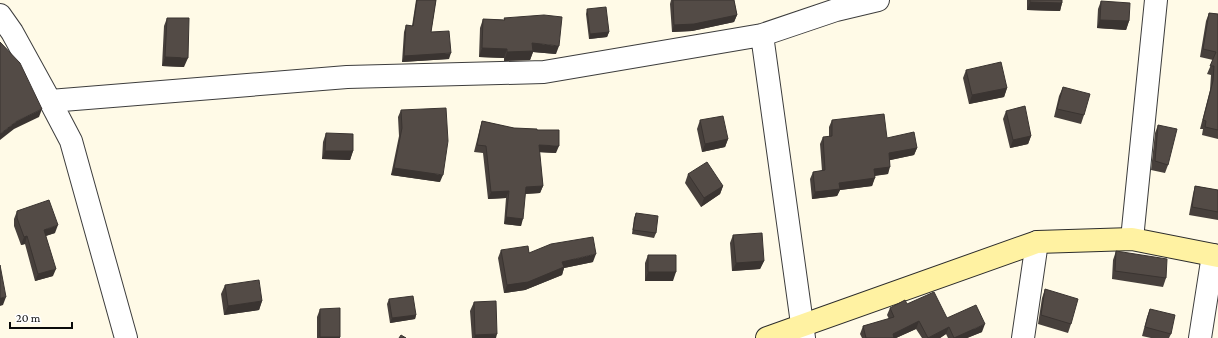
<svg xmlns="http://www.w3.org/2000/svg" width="1218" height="338" viewBox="0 0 1218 338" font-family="'Crimson Pro',serif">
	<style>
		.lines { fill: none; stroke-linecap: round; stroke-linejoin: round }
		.street-casing { stroke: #3d3d3d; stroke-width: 24 }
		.secondary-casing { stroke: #2c2c2c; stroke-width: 24 }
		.street { stroke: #fff; stroke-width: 22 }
		.secondary { stroke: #fff2a2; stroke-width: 22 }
		.wall { fill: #47403c }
		.shaded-wall { fill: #3a3431 }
		.building { fill: #534b46; stroke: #3a3431 }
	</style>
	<rect width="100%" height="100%" fill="#fffae7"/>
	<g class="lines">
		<defs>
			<path id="street" d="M0 15 12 32 50 101 71 141 126 338
				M762 35 804 338
				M50 101 347 77 544 72 762 35 836 10 878 0
				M1132 239 1156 0
				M1023 338 1037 242
				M1200 338 1213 255"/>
			<path id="secondary" d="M767 338 1037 242 1132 239 1218 256"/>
		</defs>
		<!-- street casing -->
		<use href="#street" class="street-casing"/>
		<!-- secondary casing -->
		<use href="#secondary" class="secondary-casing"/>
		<!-- street -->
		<use href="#street" class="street"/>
		<!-- secondary -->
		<use href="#secondary" class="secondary"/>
	</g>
	<!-- wall -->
	<path class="wall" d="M416 0H436L431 32 449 59 402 62 404 32 406 25 412 26Z
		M671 0H734L737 15 734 22 692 31 672 32 670 4Z
		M1027 0H1062V3L1060 11 1027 10Z
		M1101 1 1129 21 1126 30 1097 28 1098 9Z
		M587 9 609 32 607 37 589 39 586 14Z
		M1209 13 1218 14V139L1202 135 1203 129H1200L1210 90 1211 75 1207 74 1213 60 1200 57 1206 21Z
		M167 18 184 67 162 66 164 26Z
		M504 18 556 54 533 52 530 60 504 61V58L479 57 480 28 483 19 504 20Z
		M966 70 1007 88 1004 97 969 104 963 78Z
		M1063 87 1084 115 1081 124 1054 117 1059 96Z
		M401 110 440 182 391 175 399 136 398 117Z
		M1006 111 1031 136 1028 144 1010 148 1003 119Z
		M700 120 728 139 725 147 702 152 697 129Z
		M832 120 917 148 914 155 890 160 888 174 875 176 872 186 840 190 837 196 812 199 810 179 813 172 822 171 820 144 823 137H829V127Z
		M482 121 514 128 537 130 556 153 539 152 543 186 540 193 525 194 521 226 504 224 506 198 488 199 483 153 474 152 480 128Z
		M1158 125 1168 165 1165 173 1151 170 1155 133Z
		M326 133 353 151 350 160 322 159 323 142Z
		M688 174 723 186 720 194 701 207 685 183Z
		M1195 186 1218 190V220L1189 215 1193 194Z
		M17 211 55 233 46 236 53 276 35 281 25 244 21 245 14 226V219Z
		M636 213 656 233 654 238 632 234 634 218Z
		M733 235 764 261 760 269 732 271 730 243Z
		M501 250 529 253 593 262 564 268 562 275 525 290 504 293 498 258Z
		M1116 251 1166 278 1163 287 1112 279 1113 260Z
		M648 255 673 281H645V263Z
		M225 285 262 301 259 310 224 315 221 294Z
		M1045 289 1071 324 1068 333 1038 324 1042 298Z
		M389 299 416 315 415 319 390 323 387 304Z
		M474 302 496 338H472L470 311Z
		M907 304 947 318 982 332 967 338H948L946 334 940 338H922L916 329 896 338H862L860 334 863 326 889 319 887 315 890 308Z
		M320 309 340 337V338H317V317Z
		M1150 309 1171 334 1169 338H1151L1142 336 1147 317Z"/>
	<!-- shaded-wall -->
	<path class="shaded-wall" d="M1030 2 1062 3 1060 11 1027 10Z
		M737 15 734 22 692 31 672 32 674 25Z
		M1100 20 1129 21 1126 30 1097 28Z
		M609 32 607 37 589 39 590 34Z
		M532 43 559 46 556 54 533 52 530 60 504 61 507 52Z
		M482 48 507 49 504 58 479 57Z
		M451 53 449 59 402 62 404 56Z
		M165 57 188 58 184 67 162 66Z
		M1007 88 1004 97 969 104 972 95Z
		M42 109 39 117 14 129 0 140V134L17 121Z
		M1031 136 1028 144 1010 148 1013 140Z
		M728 139 725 147 702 152 705 144Z
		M539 145 559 146 556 153 536 152Z
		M917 148 914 155 886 161 889 153Z
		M325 151H353L350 160 322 159Z
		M890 167 888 174 871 176 874 169Z
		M394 168 443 175 440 182 391 175Z
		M875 178 872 186 840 190 837 196 812 199 815 192 839 183Z
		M543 186 540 193 523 194 526 187Z
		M723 186 720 194 701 207 704 198Z
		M509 191 506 198 488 199 491 192Z
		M506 217 523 219 521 226 504 224Z
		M58 225 55 233 42 237 44 230Z
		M27 236 25 244 21 245 24 237Z
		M596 254 593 262 564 268 562 275 525 290 504 293 507 285 562 262Z
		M764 261 760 269 732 271 736 263Z
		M56 269 53 276 35 281 38 274Z
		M648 272H676L673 281H645Z
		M6 297 3 305 0 306V298Z
		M262 301 259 310 224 315 228 306Z
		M416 315 415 319 390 323 392 318Z
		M919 321 916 329 896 338H892L893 334Z
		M985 324 982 332 967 338H954Z
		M949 327 946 334 940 338H929Z
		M497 334 496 338H474L475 335Z
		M320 337H340V338H320Z"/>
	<!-- building -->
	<path class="building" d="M417 0H436L431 32 449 31 451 53 404 56 406 25 413 26Z
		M673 0H734L737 15 694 24 674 25Z
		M1030 0H1062V3L1030 2Z
		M1101 1 1130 3 1129 21 1100 20Z
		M606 7 609 32 590 34 587 9Z
		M1209 13 1218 14V130L1205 127 1206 121 1203 120 1213 81 1214 66H1210L1216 52 1203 49Z
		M544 15 562 17 559 46 532 43 533 51 507 52V49L482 48 483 19 505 20 504 18Z
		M167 18H189L188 58 165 57Z
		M0 42 20 63 42 109 17 121 0 134Z
		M1001 62 1007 88 972 95 966 70Z
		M1063 87 1090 94 1084 115 1057 109Z
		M1025 106 1031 136 1013 140 1006 111Z
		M446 108 448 141 443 175 394 168 402 128 401 110Z
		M884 114 887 138 914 132 917 148 889 153 890 167 874 169 875 178 839 183 840 189 815 192 813 172 825 170 823 137 832 136V120Z
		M723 116 728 139 705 144 700 120Z
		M482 121 514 128 537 129V130H559V146L539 145 543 186 526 187 523 219 506 217 509 191 491 192 486 146 477 145Z
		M1158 125 1177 129 1168 165 1155 161Z
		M326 133 353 134V151H325Z
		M707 162 723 186 704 198 688 174Z
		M1195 186 1218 190V212L1192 207Z
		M49 200 58 225 44 230 56 269 38 274 27 236 24 237 17 218V211Z
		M636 213 658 216 656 233 633 230Z
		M762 233 764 261 736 263 733 235Z
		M593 237 596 254 562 262 564 267 528 282 507 285 501 250 528 246 529 253 551 244Z
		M1116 251 1167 259 1166 278 1115 271Z
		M648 255H676V272H648Z
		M0 265 6 297 0 298Z
		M259 280 262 301 228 306 225 285Z
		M1045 289 1078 299 1071 324 1041 315Z
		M934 292 947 318 976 305 985 324 954 338 949 327 928 338 919 321 893 334 894 338H866L863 326 894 317 890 308 905 300 907 304Z
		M413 296 416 315 392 318 389 299Z
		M496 301 497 334 475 335 474 302Z
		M340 308V337H320V309Z
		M1150 309 1175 315 1171 334 1145 327Z
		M401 335 406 338H399Z"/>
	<!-- scale -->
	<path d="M10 322v6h62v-6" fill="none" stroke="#0a0a0a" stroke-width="2"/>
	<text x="16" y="322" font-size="12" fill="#0a0a0a" stroke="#ffffff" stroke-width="3" paint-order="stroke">20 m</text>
</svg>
